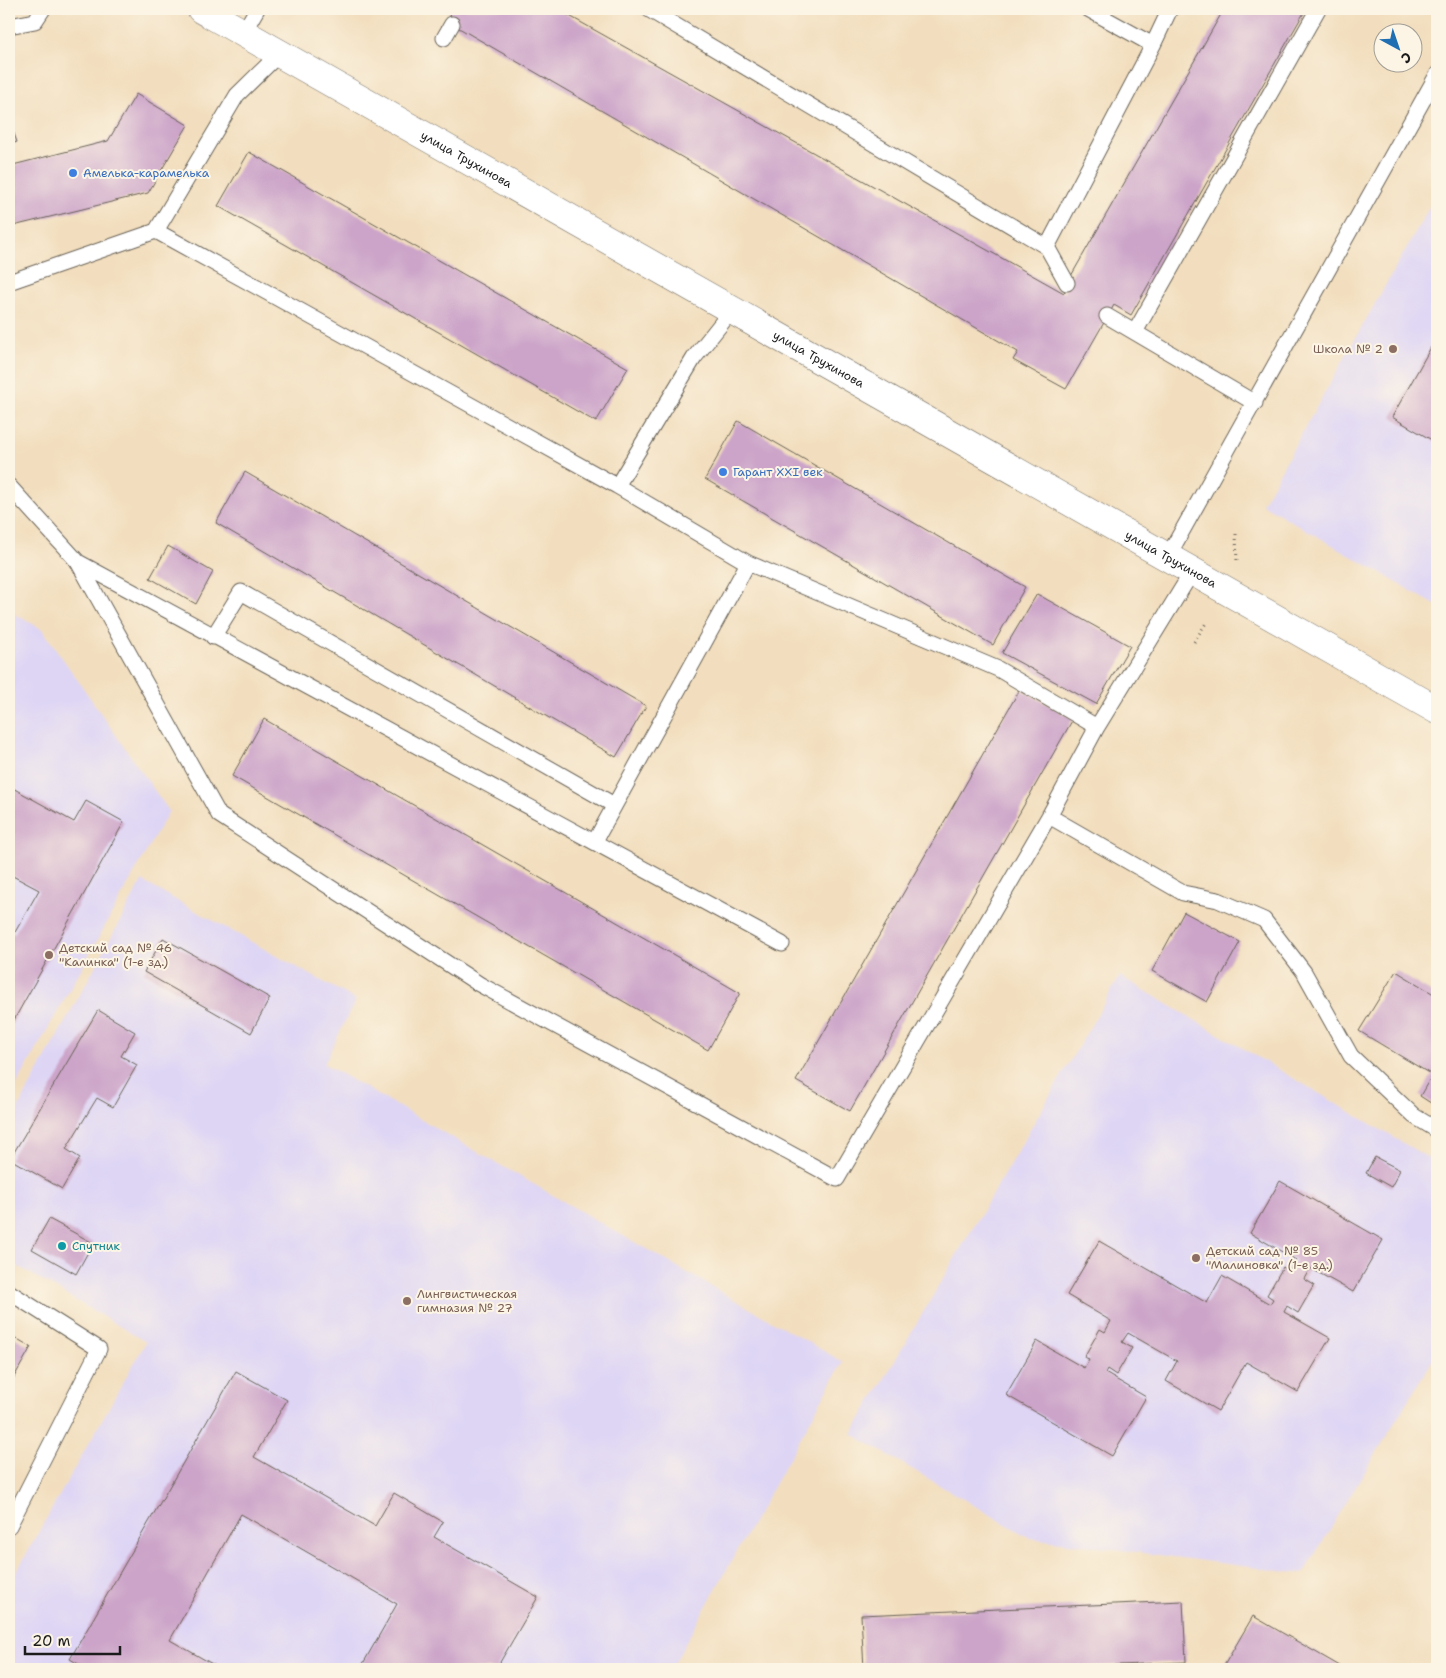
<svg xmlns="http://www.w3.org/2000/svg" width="1446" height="1678" viewBox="0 0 1446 1678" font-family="'Shantell Sans',sans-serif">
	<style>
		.built { fill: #ded5f5 }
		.building { fill: #cca4c9 }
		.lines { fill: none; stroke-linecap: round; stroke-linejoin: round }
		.lane-casing { stroke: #676055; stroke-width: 17 }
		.street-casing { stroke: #676055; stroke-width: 29 }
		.path { stroke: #676055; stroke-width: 3; stroke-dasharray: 1 4; stroke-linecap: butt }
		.lane { stroke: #fff; stroke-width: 15 }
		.street { stroke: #fff; stroke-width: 28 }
		.shop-dot { fill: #3f7fe0; stroke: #fcf5e5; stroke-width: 2 }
		.education-dot { fill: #8d6e63; stroke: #fcf5e5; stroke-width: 2 }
		.culture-dot { fill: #0f9aa8; stroke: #fcf5e5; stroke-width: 2 }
		.labels { text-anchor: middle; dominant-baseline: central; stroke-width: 4; stroke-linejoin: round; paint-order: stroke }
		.street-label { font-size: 12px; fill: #1c1c1c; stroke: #fcf5e5 }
		.shop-label { font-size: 12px; fill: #366cbe; stroke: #fcf5e5; text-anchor: start }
		.education-label { font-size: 12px; fill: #785e54; stroke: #fcf5e5; text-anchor: start }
		.culture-label { font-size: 12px; fill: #0d838f; stroke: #fcf5e5; text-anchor: start }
	</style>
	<rect width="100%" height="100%" fill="#fcf5e5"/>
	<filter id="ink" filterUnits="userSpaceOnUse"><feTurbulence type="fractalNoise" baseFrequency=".02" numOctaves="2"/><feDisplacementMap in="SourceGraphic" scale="10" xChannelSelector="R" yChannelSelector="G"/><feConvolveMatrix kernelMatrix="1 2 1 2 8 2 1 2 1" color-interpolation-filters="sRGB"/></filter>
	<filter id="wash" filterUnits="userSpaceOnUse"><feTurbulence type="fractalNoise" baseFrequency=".0096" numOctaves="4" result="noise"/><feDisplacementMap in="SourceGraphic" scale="20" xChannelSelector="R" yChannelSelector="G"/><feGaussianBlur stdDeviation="1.12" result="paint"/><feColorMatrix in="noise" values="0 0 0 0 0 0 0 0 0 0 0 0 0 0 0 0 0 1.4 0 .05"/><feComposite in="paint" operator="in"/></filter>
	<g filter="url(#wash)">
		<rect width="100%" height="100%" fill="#f2debe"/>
		<!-- built -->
		<path class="built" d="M1437 194V606L1262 504Z
			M9 611 42 629 169 811 9 1099Z
			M142 881 356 1000 324 1064 843 1362 671 1669H9V1585L146 1342 9 1261V1125Z
			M1120 976 1437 1163V1353L1303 1574 1030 1538 852 1434Z"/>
		<g id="blocks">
			<!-- building -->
			<path class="building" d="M443 9H557L1064 293 1067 283 1224 9H1306L1131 315 1114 305 1066 389 1013 360 1018 352 452 24 450 13Z
				M136 94 188 125 148 193 9 227V166L108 141Z
				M9 120 17 142 9 145Z
				M249 152 628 368 596 422 218 206Z
				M1435 340 1437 342V443L1392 417Z
				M738 421 1025 587 993 645 705 479Z
				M245 472 646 706 616 757 216 523Z
				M168 546 213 572 196 604 150 578Z
				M1037 594 1130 646 1096 704 1002 653Z
				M1020 689 1073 719 850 1111 796 1081Z
				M264 719 740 993 708 1050 232 776Z
				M9 786 74 822 86 801 124 822 9 1029V931L14 934 39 890 9 874Z
				M1184 912 1240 942 1207 1002 1152 971Z
				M163 938 270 998 251 1033 144 972Z
				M1396 971 1437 996V1107L1420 1096 1432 1075 1359 1031Z
				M98 1010 135 1032 121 1056 137 1065 113 1107 97 1098 66 1149 80 1158 62 1189 10 1159Z
				M1375 1157 1400 1170 1391 1187 1366 1173Z
				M1280 1181 1383 1240 1353 1292 1310 1268 1304 1279 1314 1285 1298 1313 1287 1306 1284 1312 1330 1338 1298 1392 1246 1362 1218 1411 1166 1381 1177 1361 1128 1333 1122 1342 1132 1348 1116 1375 1107 1369 1105 1373 1146 1397 1112 1456 1006 1395 1037 1341 1084 1368 1089 1359 1084 1357 1100 1329 1105 1332 1111 1321 1067 1295 1099 1241 1207 1303 1222 1276 1270 1304 1273 1299 1267 1295 1283 1267 1289 1271 1296 1260 1250 1233Z
				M49 1219 93 1243 76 1274 32 1249Z
				M9 1334 31 1347 9 1386Z
				M236 1371 287 1400 254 1457 375 1526 394 1493 443 1522 434 1537 538 1597 496 1669H360L397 1604 241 1514 170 1640 221 1669H87L70 1659Z
				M1183 1601 1186 1662 1031 1669H864L861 1615Z
				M1253 1616 1345 1669H1222Z"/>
		</g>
	</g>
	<g filter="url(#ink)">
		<use href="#blocks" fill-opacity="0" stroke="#676055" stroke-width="1"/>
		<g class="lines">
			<defs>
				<path id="lane" d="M648 9 1047 247 1067 283
					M1088 9 1153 45
					M9 26 35 21 43 9
					M243 33 257 9
					M444 38 452 24
					M156 231 237 95 279 54
					M1047 247 1153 45 1170 9
					M9 282 156 231 617 486 748 563 998 669 1097 727
					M1107 316 1255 403
					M1135 332 1318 9
					M9 486 78 562 219 815 479 984 837 1179 1049 816 1097 727 1192 572
					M617 486 694 358 732 310
					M1167 558 1437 75
					M78 562 782 944
					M213 637 241 592 614 805
					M1049 816 1183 893 1218 900 1264 920 1304 972 1351 1056 1414 1116 1437 1130
					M595 841 748 563
					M9 1292 99 1349 9 1526"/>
				<g id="street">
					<path id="s1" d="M201 9 1437 710"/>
				</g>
			</defs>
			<!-- lane casing -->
			<use href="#lane" class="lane-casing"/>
			<!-- street casing -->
			<use href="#street" class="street-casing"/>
			<!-- path -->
			<path class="path" d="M1236 534 1237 563
				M1194 642 1206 623"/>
			<!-- lane -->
			<use href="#lane" class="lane"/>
			<!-- street -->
			<use href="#street" class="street"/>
		</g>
	</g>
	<!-- markers -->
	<g class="shop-dot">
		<circle cx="73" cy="173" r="5"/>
		<circle cx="723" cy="472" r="5"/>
	</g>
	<g class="education-dot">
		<circle cx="1393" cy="349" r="5"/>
		<circle cx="49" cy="955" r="5"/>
		<circle cx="1196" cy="1258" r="5"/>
		<circle cx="407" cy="1301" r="5"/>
	</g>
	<circle class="culture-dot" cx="62" cy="1246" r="5"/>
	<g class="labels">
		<!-- street labels -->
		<g class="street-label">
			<text stroke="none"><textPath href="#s1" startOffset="305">улица Трухинова</textPath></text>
			<text stroke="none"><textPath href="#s1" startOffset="710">улица Трухинова</textPath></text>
			<text stroke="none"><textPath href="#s1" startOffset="1115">улица Трухинова</textPath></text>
		</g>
		<!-- shop labels -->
		<g class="shop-label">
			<text x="83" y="173">Амелька-карамелька</text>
			<text x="733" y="472">Гарант XXI век</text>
		</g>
		<!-- education labels -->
		<g class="education-label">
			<text x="1383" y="349" text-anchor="end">Школа № 2</text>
			<text x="59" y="948">Детский сад № 46<tspan x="59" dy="14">"Калинка" (1-е зд.)</tspan></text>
			<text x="1206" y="1251">Детский сад № 85<tspan x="1206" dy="14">"Малиновка" (1-е зд.)</tspan></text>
			<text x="417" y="1294">Лингвистическая<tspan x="417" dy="14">гимназия № 27</tspan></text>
		</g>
		<!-- culture labels -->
		<g class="culture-label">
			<text x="72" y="1246">Спутник</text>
		</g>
	</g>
	<!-- margin -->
	<rect width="1446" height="1678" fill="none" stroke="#fcf5e5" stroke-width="30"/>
	<!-- north arrow -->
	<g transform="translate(1398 48) rotate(140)"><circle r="24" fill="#fcf5e5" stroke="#a29e95"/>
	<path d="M0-4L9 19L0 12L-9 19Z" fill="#1f6fb2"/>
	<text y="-8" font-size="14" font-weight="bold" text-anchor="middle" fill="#1c1c1c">С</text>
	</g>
	<!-- scale -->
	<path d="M25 1646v8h95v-8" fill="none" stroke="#1c1c1c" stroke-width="2.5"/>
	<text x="32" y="1646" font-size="15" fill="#1c1c1c" stroke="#fcf5e5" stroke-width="4" paint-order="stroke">20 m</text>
</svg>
